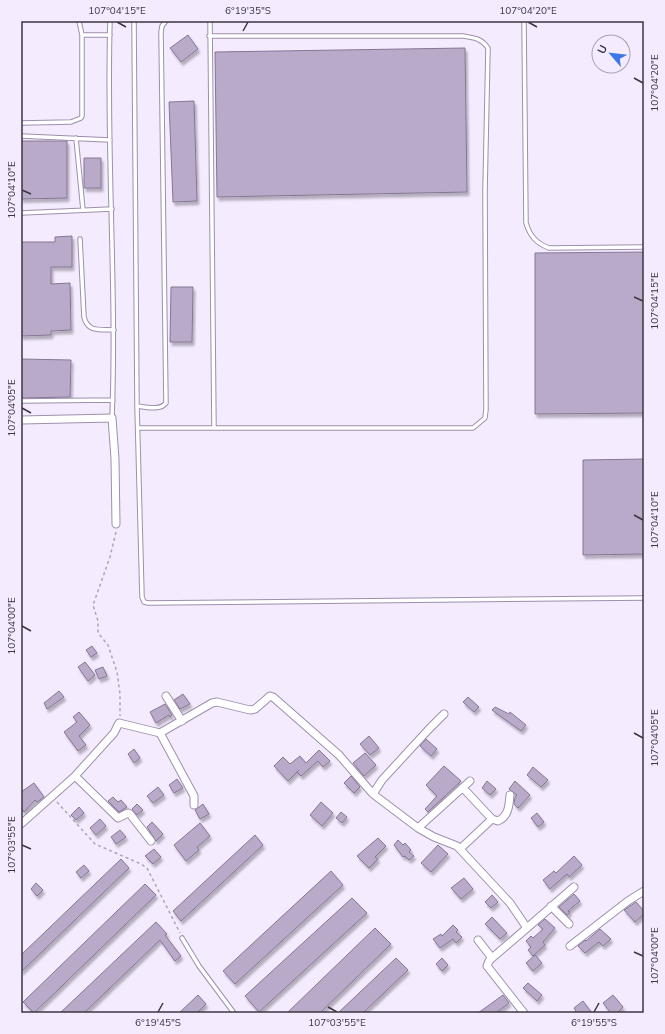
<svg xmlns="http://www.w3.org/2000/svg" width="665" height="1034" viewBox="0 0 665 1034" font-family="'Nunito Sans',sans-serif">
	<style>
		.building { fill: #b9aac9; stroke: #857794; filter: url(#shadow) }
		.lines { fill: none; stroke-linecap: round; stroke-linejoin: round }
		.service-casing { stroke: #9e8fad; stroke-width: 5.5 }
		.minor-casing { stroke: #9e8fad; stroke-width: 9 }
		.path { stroke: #ada5b6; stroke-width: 1.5; stroke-dasharray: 3 3; stroke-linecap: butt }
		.service { stroke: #fff; stroke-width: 3.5 }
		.minor { stroke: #fff; stroke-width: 7 }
		.ticks { fill: none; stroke: #3c3642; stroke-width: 1.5 }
		.neatline { fill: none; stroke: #3c3642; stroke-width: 1.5 }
		.ticks-label { font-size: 10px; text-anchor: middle; fill: #3c3642 }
	</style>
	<defs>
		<filter id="shadow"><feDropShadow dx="2" dy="3.5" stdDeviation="1" flood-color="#0004"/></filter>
	</defs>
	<rect width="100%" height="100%" fill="#f4ebff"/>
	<!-- building -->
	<path class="building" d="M188 35 198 49 181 62 170 48Z
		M465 48 467 192 217 197 215 52Z
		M194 101 197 201 173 202 169 102Z
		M21 141H67V198L21 199Z
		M84 158H101V188H84Z
		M72 236V267H51V284L70 283 71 330 51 331V335L21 336V242H55V237Z
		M644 252V413L535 414V253Z
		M171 287H193L192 342H170Z
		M21 359 71 360 70 397 21 398Z
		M644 459V554L583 555V460Z
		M92 646 97 653 91 657 86 650Z
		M85 662 95 675 88 681 78 667Z
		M103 667 107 676 99 679 95 670Z
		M59 691 64 697 47 709 44 703Z
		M183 694 190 704 180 709 174 700Z
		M468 697 479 707 474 712 463 702Z
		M165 704 172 715 170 717 169 715 156 723 150 712Z
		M495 707 509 714 510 712 526 725 521 731 492 710Z
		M79 712 90 725 79 736 86 745 78 751 64 732 77 722 73 717Z
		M369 736 379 748 370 755 360 744Z
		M426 739 437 749 431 756 420 746Z
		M134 749 140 758 134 763 128 754Z
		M319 750 330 761 323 767 318 761 301 776 297 772 299 770 288 781 274 766 283 757 290 764 300 756 306 763Z
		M365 753 376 765 364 776 353 763Z
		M444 766 461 781 428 812 425 809 437 796 426 785Z
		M533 767 548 780 541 787 527 775Z
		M351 776 360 787 354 793 344 783Z
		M177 779 183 788 174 793 169 785Z
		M487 781 496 789 490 795 482 788Z
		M515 781 530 795 518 808 514 804 515 797 517 795 509 789Z
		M34 783 44 797 37 802 35 800 24 812 21 808V792Z
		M158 787 164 795 153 803 147 796Z
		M113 797 118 802 121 800 127 807 119 812 108 801Z
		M321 802 333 813 322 826 310 815Z
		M137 804 143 810 137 815 132 809Z
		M203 804 209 814 200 819 195 810Z
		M79 807 84 813 76 820 71 815Z
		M341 812 347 817 342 823 336 818Z
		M537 813 544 822 538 827 531 818Z
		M100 819 106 826 96 835 90 828Z
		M152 822 163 834 156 841 147 827Z
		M200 823 210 836 197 847 199 850 186 861 174 845Z
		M120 830 126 837 116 844 111 837Z
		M255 835 263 845 181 921 173 911Z
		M378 838 386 846 375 857 378 859 369 868 357 856Z
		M398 840 403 845 405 843 411 850 409 852 414 856 409 860 405 856 403 857 394 845Z
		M438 845 448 854 431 872 421 863Z
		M154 849 161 857 153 864 145 856Z
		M574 856 582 865 569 877 567 874 550 889 543 880 554 871 556 873Z
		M121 859 129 868 21 972V955Z
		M84 865 89 871 81 878 76 872Z
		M331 871 343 885 235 984 223 971Z
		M464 878 473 889 461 899 451 888Z
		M36 883 43 890 37 896 31 889Z
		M145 884 156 895 34 1013 23 1002Z
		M574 894 580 901 568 911 570 912 567 915 559 907Z
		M492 895 498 902 491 908 485 902Z
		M352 898 367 913 259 1012 245 996Z
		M636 902 644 911V914L635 922 624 910Z
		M492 917 507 933 500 939 485 924Z
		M545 919 555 928 543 942 545 945 533 956 528 950 531 947 526 941 531 936 533 938 543 929 538 925Z
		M156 922 167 934 165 935 181 956 175 961 160 940 84 1013H60Z
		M453 925 458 930 456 932 462 937 456 943 453 939 440 948 433 939 441 934 442 936Z
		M375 928 391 944 320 1013H287Z
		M600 929 611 939 603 946 599 942 585 953 578 946 585 940 586 941Z
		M535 955 542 963 533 971 526 963Z
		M396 958 408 970 363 1013H338Z
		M442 958 448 965 442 971 436 964Z
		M528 983 542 995 537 1001 523 988Z
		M198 995 206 1004 197 1013H179Z
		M503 995 509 1003 496 1013H478Z
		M613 995 623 1007 617 1013H611L603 1003Z
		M583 1001 592 1013H577L574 1008Z"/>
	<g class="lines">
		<defs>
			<path id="service" d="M79 21 82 35
				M110 21C106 153 117 285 112 418
				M134 21 137 406 142 597 144 602 148 603 644 598
				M210 21 214 428
				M524 21 526 223C530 236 536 243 549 248L644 247
				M21 123 71 122 81 118 82 116V35H110
				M21 136 110 140
				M76 138 83 210
				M21 213 112 209
				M80 239 84 317C88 333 100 329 114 330
				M21 401 113 400
				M137 406C146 407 160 411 166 403L161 32 162 26 166 21
				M138 428H473L485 418 486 409 485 191 488 48C481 38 474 38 463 36H209
				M182 938 199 966 234 1013"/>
			<path id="minor" d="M21 420 112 418 115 459 116 524
				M166 696 182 721
				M160 733 194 796V805
				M75 776 116 816 118 818 128 813 130 814 151 841
				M463 788 492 819 498 821C509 816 509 805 510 795
				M373 794 382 780 429 729 444 714
				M21 824 75 776 114 733 119 723 160 733 212 703 217 702 250 710 255 709 270 696 273 697 339 755 373 794 418 828 434 837 457 846 510 903 527 928 492 958 489 961 487 966 524 1013
				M418 828 470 781
				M460 849 492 819
				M551 906 569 924
				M527 928 574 887
				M478 940 492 958
				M570 946 628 901 644 891"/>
		</defs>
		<!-- service casing -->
		<use href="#service" class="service-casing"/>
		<!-- minor casing -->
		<use href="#minor" class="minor-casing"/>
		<!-- path -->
		<path class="path" d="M116 532 110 557 93 605 98 621V633L108 645 117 672 120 694V716
			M57 802 95 844 141 864 147 868 180 933"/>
		<!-- service -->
		<use href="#service" class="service"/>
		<!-- minor -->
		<use href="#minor" class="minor"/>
	</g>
	<!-- ticks -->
	<path class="ticks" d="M117 22 126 27M528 22 537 27M243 31 248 22M634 78 643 83M22 190 31 194M634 297 643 301M22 408 31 413M634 515 643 520M22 626 31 631M634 733 643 738M22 845 31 849M634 952 643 956M328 1007 337 1012M158 1012 163 1003M594 1012 599 1003"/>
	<!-- border -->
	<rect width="665" height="1034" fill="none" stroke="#f4ebff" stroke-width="44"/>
	<!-- north arrow -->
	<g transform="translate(611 54) rotate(298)"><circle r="19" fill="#f4ebff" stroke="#aaa3b3"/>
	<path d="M0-3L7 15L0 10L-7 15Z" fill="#3b79e8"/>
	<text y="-6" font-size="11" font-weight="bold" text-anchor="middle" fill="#3c3642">U</text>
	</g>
	<rect x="22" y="22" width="621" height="990" class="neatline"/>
	<g class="ticks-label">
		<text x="117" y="14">107°04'15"E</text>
		<text x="248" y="14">6°19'35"S</text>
		<text x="528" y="14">107°04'20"E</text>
		<text transform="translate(654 83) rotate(-90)" y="4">107°04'20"E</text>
		<text transform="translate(11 190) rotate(-90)" y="4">107°04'10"E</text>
		<text transform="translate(654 301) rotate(-90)" y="4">107°04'15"E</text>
		<text transform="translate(11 408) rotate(-90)" y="4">107°04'05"E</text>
		<text transform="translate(654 520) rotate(-90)" y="4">107°04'10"E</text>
		<text transform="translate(11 626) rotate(-90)" y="4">107°04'00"E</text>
		<text transform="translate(654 738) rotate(-90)" y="4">107°04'05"E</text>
		<text transform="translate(11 845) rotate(-90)" y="4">107°03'55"E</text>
		<text transform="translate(654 956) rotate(-90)" y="4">107°04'00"E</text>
		<text x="158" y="1026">6°19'45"S</text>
		<text x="337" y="1026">107°03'55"E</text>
		<text x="594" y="1026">6°19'55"S</text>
	</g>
</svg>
